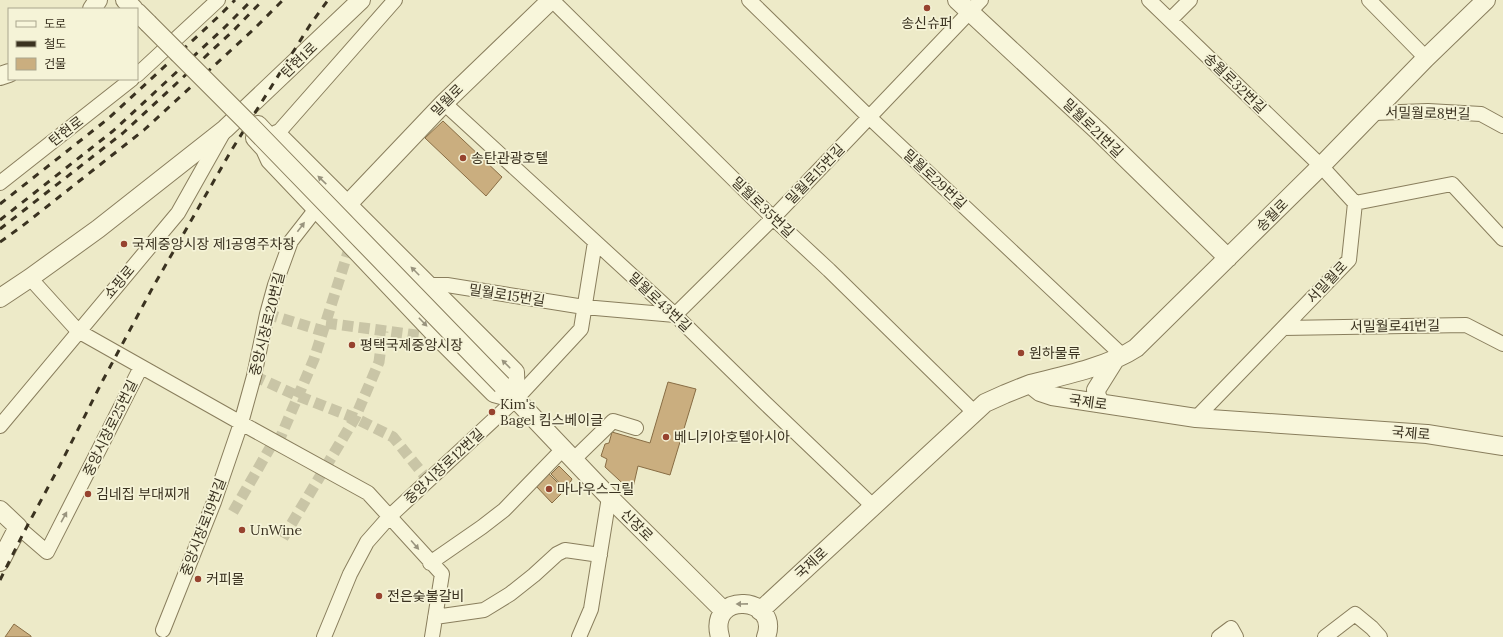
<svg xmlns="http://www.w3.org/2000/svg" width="1503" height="637" viewBox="0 0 1503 637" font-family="Lora,'Noto Sans KR',serif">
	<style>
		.building { fill: #caae7f; stroke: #886d44 }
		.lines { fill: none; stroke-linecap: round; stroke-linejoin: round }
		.pedestrian-tunnel { stroke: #c9c5a6; stroke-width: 11; stroke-dasharray: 11 5.5; stroke-linecap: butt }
		.minor-casing { stroke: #897e5d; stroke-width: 16 }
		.tertiary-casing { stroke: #897e5d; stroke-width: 20 }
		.minor { stroke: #f8f6db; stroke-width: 14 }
		.tertiary { stroke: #f8f6db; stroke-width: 18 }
		.rail { stroke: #3a3220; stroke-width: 3; stroke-dasharray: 7 7; stroke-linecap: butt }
		.tertiary-bridge-casing { stroke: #897e5d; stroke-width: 20; stroke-linecap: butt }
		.tertiary-bridge { stroke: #f8f6db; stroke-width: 18 }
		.oneway { fill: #99947e }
		.poi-dot { fill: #97432f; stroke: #f5f3d7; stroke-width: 1.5 }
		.labels { text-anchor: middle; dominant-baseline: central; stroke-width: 3.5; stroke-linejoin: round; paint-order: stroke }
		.poi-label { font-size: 14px; fill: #3a3220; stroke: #f5f3d7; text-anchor: start }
		.street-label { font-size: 14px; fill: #3a3220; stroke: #f5f3d7 }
	</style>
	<rect width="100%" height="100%" fill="#edeac8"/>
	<!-- building -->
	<path class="building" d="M443 121 502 177 486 196 425 138Z
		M668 382 696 389 670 475 638 466 632 492 605 467 607 459 601 456 605 444 609 443 612 432 650 443Z
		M559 466 572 479 566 490 551 474Z
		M548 473 565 490 552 503 535 485Z
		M14 624 31 636V637H5Z"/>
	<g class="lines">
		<!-- pedestrian-tunnel -->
		<path class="pedestrian-tunnel" d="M267 314 323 331
			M326 323 439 338
			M254 376 298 396 355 418 393 437 428 480
			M278 443 314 359 350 246
			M233 512 274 441
			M283 538 355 418 379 362 383 331"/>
		<defs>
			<path id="minor" d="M552 0 773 218 829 270 975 413
				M749 0 869 117 1123 356
				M1149 0 1321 166 1355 203
				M1369 0 1426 58
				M1170 20 1190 0
				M137 75 218 0
				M444 103 675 315 764 402 873 506
				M1374 113 1428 111 1481 114 1503 126
				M277 134 395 0
				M0 183 132 79
				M1355 203 1452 184 1503 239
				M30 278 78 331 241 423 368 493 442 574 432 637
				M429 285H447L584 307 675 315 773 218 981 0
				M1283 328 1466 325 1503 344
				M1196 418 1349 260 1355 203
				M0 426 178 213 223 133
				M573 460 613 421 636 428
				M18 527 47 552 141 367
				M430 563 482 527 504 510 563 449
				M435 617 484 610 510 594 534 575 557 554 565 550 600 555
				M163 630 214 502 241 423 254 376 267 314 275 285 291 241 316 209
				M324 637 350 574 367 542 390 516 516 399 581 329 595 242
				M579 637 591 609 609 497
				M1219 637 1231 628 1236 637
				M1325 637 1355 614 1372 628 1380 637"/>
			<path id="tertiary" d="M125 0 134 9
				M957 0 1098 131 1228 258
				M92 9 98 0
				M137 12 148 23
				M0 76 9 73
				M255 138 265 149 270 160 439 338 494 393 516 399 515 372 277 134 272 140 258 125
				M348 204 444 103 551 0
				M0 298 30 278 98 229 225 129 361 0
				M1030 384C1063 376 1109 366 1136 348L1321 166 1426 58 1486 0
				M508 391 609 497 724 611
				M1101 403 1097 397 1096 390 1116 358
				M0 510 18 527 0 562
				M760 611 985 403 1005 394 1030 384 1040 392 1052 396 1196 418 1427 434 1503 446
				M720 637C707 590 781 596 766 637"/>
		</defs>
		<!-- minor casing -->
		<use href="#minor" class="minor-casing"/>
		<!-- tertiary casing -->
		<use href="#tertiary" class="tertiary-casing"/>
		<!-- minor -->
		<use href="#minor" class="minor"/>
		<!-- tertiary -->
		<use href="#tertiary" class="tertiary"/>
		<!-- rail -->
		<path class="rail" d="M0 204 109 118 219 16 235 0
			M0 220 113 131 223 29 252 0
			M0 229 123 133 233 31 263 0
			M0 242 21 227 144 130 254 29 283 0
			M0 580 24 532 60 465 103 380 153 287 231 151 310 25 328 0"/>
		<defs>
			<path id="tertiary-bridge" d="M148 23 246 121 502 385"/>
		</defs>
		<!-- tertiary-bridge casing -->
		<use href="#tertiary-bridge" class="tertiary-bridge-casing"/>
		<!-- tertiary-bridge -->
		<use href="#tertiary-bridge" class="tertiary-bridge"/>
	</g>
	<!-- one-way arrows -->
	<defs><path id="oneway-solid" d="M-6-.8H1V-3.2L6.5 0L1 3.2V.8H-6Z"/></defs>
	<g class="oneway">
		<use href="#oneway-solid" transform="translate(322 180) rotate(-136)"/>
		<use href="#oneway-solid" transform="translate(301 227) rotate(-53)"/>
		<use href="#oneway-solid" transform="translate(415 271) rotate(-135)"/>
		<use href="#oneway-solid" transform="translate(423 322) rotate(46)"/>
		<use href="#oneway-solid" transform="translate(506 364) rotate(-135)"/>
		<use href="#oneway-solid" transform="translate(64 517) rotate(-61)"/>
		<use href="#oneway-solid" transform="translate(415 545) rotate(49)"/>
		<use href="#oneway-solid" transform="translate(742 604) rotate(179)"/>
	</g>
	<!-- markers -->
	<g class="poi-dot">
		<circle cx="927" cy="8" r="4"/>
		<circle cx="463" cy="158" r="4"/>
		<circle cx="124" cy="244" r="4"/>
		<circle cx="352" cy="345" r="4"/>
		<circle cx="1021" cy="353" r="4"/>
		<circle cx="492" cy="412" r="4"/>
		<circle cx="666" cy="437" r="4"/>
		<circle cx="549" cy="489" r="4"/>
		<circle cx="88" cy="494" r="4"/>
		<circle cx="242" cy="530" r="4"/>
		<circle cx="198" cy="579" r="4"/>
		<circle cx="379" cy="596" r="4"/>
	</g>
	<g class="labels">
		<!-- poi labels -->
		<g class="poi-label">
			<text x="927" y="23" text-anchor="middle">송신슈퍼</text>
			<text x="471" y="158">송탄관광호텔</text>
			<text x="132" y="244">국제중앙시장 제1공영주차장</text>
			<text x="360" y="345">평택국제중앙시장</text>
			<text x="1029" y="353">원하물류</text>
			<text x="500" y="404">Kim's<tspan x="500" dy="16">Bagel 킴스베이글</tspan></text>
			<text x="674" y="437">베니키아호텔아시아</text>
			<text x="557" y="489">마나우스그릴</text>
			<text x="96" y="494">김네집 부대찌개</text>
			<text x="250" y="530">UnWine</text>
			<text x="206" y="579">커피몰</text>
			<text x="387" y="596">전은숮불갈비</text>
		</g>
		<!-- street labels -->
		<g class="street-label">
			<text transform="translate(299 60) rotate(-44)">탄현1로</text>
			<text transform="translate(1235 83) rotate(44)">송월로32번길</text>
			<text transform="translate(447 100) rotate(-45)">밀월로</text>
			<text transform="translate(1428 113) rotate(1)">서밀월로8번길</text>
			<text transform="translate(1093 128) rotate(44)">밀월로21번길</text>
			<text transform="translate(66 131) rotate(-38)">탄현로</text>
			<text transform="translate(815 174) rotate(-46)">밀월로15번길</text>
			<text transform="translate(935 179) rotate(43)">밀월로29번길</text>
			<text transform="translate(763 207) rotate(44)">밀월로35번길</text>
			<text transform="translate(1272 215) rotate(-45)">송월로</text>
			<text transform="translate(119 282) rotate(-50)">쇼핑로</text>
			<text transform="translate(1327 282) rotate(-47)">서밀월로</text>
			<text transform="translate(507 295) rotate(9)">밀월로15번길</text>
			<text transform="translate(660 302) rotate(43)">밀월로43번길</text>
			<text transform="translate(267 324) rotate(-76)">중앙시장로20번길</text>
			<text transform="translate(1395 326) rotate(-1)">서밀월로41번길</text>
			<text transform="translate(1088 402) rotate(8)">국제로</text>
			<text transform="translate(110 428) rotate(-64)">중앙시장로25번길</text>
			<text transform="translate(1411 433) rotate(5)">국제로</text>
			<text transform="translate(444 466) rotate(-43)">중앙시장로12번길</text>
			<text transform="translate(637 525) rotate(45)">신장로</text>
			<text transform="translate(203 527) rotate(-69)">중앙시장로19번길</text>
			<text transform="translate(811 563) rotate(-43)">국제로</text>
		</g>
	</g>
	<!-- legend -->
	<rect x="8" y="8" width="130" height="72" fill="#f5f3d7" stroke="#aaa68e"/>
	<rect x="16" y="21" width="20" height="6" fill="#f8f6db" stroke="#aaa68e"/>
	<text x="44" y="28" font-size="12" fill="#3a3220">도로</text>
	<rect x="16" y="41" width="20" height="6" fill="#3a3220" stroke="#aaa68e"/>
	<text x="44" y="48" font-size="12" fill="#3a3220">철도</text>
	<rect x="16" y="58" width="20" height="12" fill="#caae7f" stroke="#aaa68e"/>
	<text x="44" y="68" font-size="12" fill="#3a3220">건물</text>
</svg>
